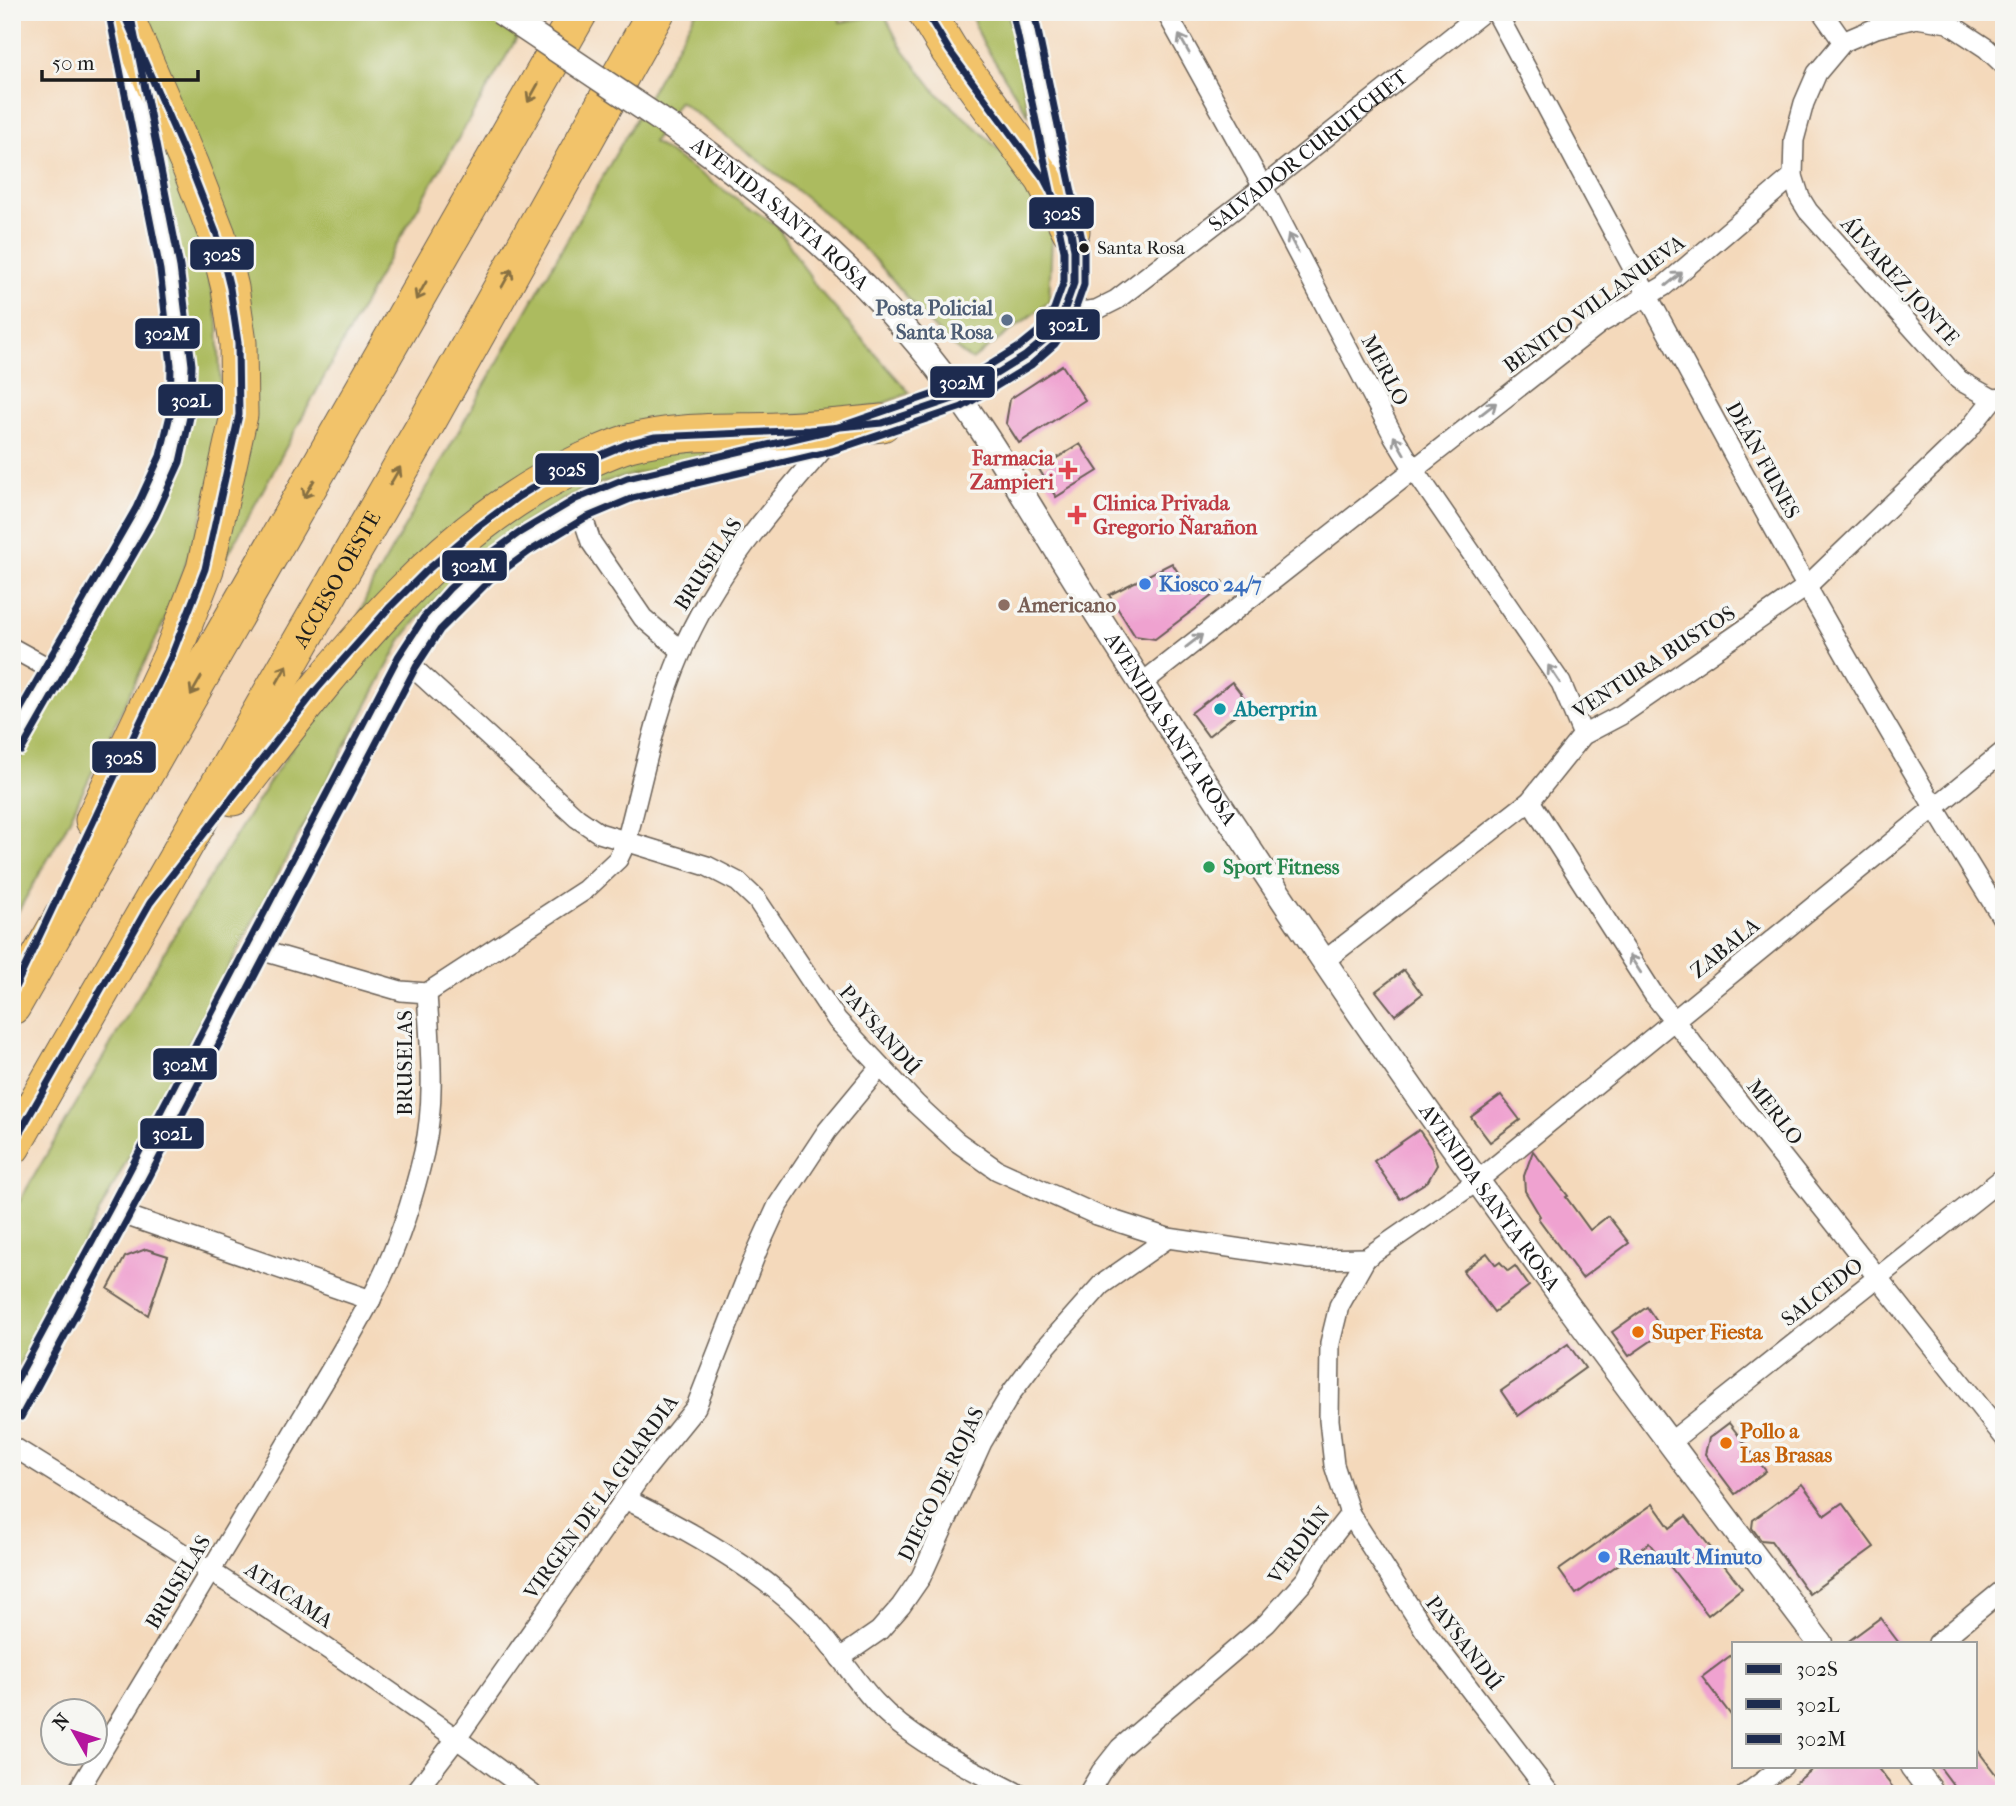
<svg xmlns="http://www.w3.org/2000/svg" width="2016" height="1806" viewBox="0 0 2016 1806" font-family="'IM FELL French Canon',serif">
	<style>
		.green { fill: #acbb5e; stroke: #646c3d; stroke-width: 2 }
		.building { fill: #efa2d0 }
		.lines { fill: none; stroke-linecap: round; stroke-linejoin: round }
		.minor-casing { stroke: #685e54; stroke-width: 22 }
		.tertiary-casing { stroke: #685e54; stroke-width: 27 }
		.motorway-casing { stroke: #685e54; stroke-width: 39 }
		.minor { stroke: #fff; stroke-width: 19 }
		.tertiary { stroke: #fff; stroke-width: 24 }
		.motorway { stroke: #f2c36a; stroke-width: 37 }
		.tertiary-bridge-casing { stroke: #685e54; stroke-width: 27; stroke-linecap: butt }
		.tertiary-bridge { stroke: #fff; stroke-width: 24 }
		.bus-1-casing { stroke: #f6f6f2; stroke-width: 12 }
		.bus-2-casing { stroke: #f6f6f2; stroke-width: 12 }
		.bus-3-casing { stroke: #f6f6f2; stroke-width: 12 }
		.bus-1 { stroke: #1d2b4f; stroke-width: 7 }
		.bus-2 { stroke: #1d2b4f; stroke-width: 7 }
		.bus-3 { stroke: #1d2b4f; stroke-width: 7 }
		.oneway { stroke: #999 }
		.oneway2 { stroke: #877043 }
		.bus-dot { fill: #1c1c1c; stroke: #f6f6f2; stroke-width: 2.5 }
		.service-dot { fill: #5c6f8a; stroke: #f6f6f2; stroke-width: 2.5 }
		.health-dot { fill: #e0444e; stroke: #f6f6f2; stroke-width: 2.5 }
		.shop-dot { fill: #3f7fe0; stroke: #f6f6f2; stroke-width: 2.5 }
		.education-dot { fill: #8d6e63; stroke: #f6f6f2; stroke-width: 2.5 }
		.culture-dot { fill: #0f9aa8; stroke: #f6f6f2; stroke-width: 2.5 }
		.leisure-dot { fill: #2e9e5b; stroke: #f6f6f2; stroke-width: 2.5 }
		.food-dot { fill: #e8710a; stroke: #f6f6f2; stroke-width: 2.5 }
		.labels { text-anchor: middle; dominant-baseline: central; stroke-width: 7; stroke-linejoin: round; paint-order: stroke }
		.bus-label { font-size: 19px; fill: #1c1c1c; stroke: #f6f6f2; text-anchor: start }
		.street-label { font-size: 21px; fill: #1c1c1c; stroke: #f6f6f2 }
		.service-label { font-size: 21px; font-weight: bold; fill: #4e5e75; stroke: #f6f6f2; text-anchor: end }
		.health-label { font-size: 21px; font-weight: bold; fill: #be3a42; stroke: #f6f6f2; text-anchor: end }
		.shop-label { font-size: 21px; font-weight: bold; fill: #366cbe; stroke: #f6f6f2; text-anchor: start }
		.education-label { font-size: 21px; font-weight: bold; fill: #785e54; stroke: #f6f6f2; text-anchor: start }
		.culture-label { font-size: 21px; font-weight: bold; fill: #0d838f; stroke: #f6f6f2; text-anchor: start }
		.leisure-label { font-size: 21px; font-weight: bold; fill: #27864d; stroke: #f6f6f2; text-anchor: start }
		.food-label { font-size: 21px; font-weight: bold; fill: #c56008; stroke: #f6f6f2; text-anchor: start }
		.line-badge { stroke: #f6f6f2; stroke-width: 2.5 }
		.badge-label { font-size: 19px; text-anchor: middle; font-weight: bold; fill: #fff }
	</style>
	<rect width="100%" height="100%" fill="#f6f6f2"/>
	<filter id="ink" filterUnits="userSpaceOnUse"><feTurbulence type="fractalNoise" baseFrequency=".0143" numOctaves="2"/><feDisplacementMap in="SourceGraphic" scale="14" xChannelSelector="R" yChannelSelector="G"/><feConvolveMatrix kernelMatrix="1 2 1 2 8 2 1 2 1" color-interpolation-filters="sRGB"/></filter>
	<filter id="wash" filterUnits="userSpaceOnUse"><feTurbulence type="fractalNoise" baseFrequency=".00686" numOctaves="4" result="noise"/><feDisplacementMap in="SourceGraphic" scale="28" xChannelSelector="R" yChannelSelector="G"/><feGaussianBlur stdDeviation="1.57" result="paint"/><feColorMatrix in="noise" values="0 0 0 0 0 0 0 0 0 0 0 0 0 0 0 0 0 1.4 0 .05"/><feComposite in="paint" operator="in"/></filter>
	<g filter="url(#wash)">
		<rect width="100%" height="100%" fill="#f4d9bb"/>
		<!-- green -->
		<path class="green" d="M136 12H532L388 259 205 597 249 326Z
			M696 12H839L840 22 877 16V12H883L900 45 936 92 982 133 1025 175 1052 236 1049 302 972 360C928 332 901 284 864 249 807 194 742 149 679 101L653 142 777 226 817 288 910 393 874 407 622 435 359 615 371 586Z
			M970 12H1008L1029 116 982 41Z
			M151 121 197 216 218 322 221 400 216 465 199 527 165 620 64 831 12 922V761L157 510 190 401Z
			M767 439 584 488 495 540 424 611 402 639 12 1378V1214L176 932 266 787 347 666 471 543 617 459Z"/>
		<g id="blocks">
			<!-- building -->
			<path class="building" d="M1062 365 1085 400 1019 443 1006 423 1010 399Z
				M1080 444 1098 471 1056 497 1039 469Z
				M1172 563 1192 594 1222 581 1225 586 1155 639 1135 636 1109 595Z
				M1232 682 1249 704 1208 736 1191 713Z
				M1404 970 1422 994 1395 1015 1376 991Z
				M1501 1095 1520 1120 1490 1142 1471 1117Z
				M1419 1130 1432 1149 1437 1165 1428 1181 1400 1199 1374 1161Z
				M1533 1151 1568 1196 1566 1197 1590 1230 1608 1216 1629 1243 1582 1278 1538 1218 1540 1216 1525 1191 1524 1176Z
				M146 1249 168 1256 148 1315 108 1289 125 1257Z
				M1487 1253 1496 1265 1500 1262 1508 1271 1515 1266 1529 1286 1494 1312 1463 1271Z
				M1647 1307 1664 1332 1629 1356 1612 1332Z
				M1568 1344 1585 1368 1518 1416 1501 1391Z
				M1729 1423 1766 1471 1735 1494 1705 1454 1709 1438Z
				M1802 1484 1825 1515 1842 1503 1874 1547 1809 1594 1771 1541 1761 1540 1752 1528 1753 1520Z
				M1653 1504 1670 1528 1686 1516 1742 1588 1708 1615 1662 1556 1660 1557 1649 1543 1576 1594 1559 1570Z
				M1880 1618 1899 1643H1846Z
				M1734 1653V1719L1702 1677Z
				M1976 1748 2003 1784 1989 1794H1960L1939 1766H1976Z
				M1817 1766H1876L1898 1794H1802L1794 1784Z"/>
		</g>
	</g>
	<g filter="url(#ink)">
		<use href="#blocks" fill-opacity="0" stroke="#685e54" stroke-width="2"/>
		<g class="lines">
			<defs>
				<g id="minor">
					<path d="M1166 12 1263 187 1393 435 1413 468 1561 683 1583 735"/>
					<path d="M1496 12C1660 318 1820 627 2004 921"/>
					<path d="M1822 12 1843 42"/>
					<path id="s1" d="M1063 314 1096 310 1116 300 1263 187 1483 12"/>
					<path d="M1993 399 1959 380 1808 211 1800 198 1793 176 1794 140 1804 103 1817 73 1843 42 1876 28 1916 18 1948 23 1986 48 2004 65"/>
					<path d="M580 509 591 542 643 618 682 651"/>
					<path d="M12 648 54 671"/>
					<path d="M407 662 577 818 599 833 707 866 738 882 757 900 837 1020 916 1104 956 1141 997 1170 1097 1215 1168 1238 1310 1259 1366 1258"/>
					<path d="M1141 684 1599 324 1664 286 1793 176"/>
					<path d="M1530 801 1654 995 2004 1437"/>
					<path d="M256 949 401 991 427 993"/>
					<path d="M1324 961 1530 801 1583 735 1621 715 1806 587 1966 433 1993 399 2004 398"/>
					<path d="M427 993 585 890 618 859 626 842C643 779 655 713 681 653 715 572 774 506 830 441"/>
					<path d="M119 1213 371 1300"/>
					<path d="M1669 1443 2004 1177"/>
					<path d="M12 1446C190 1556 365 1669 532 1794"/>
					<path d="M625 1499C687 1529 760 1569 808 1619 833 1644 851 1676 875 1702 912 1742 971 1769 1019 1794"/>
					<path d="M1350 1514 1426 1632 1550 1794"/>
					<path d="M1938 1643 2004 1589"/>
					<path d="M840 1658 879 1631 901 1606 921 1577 982 1442 1012 1392 1046 1347 1101 1285 1168 1238"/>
					<path d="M76 1794C144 1682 212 1570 279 1457 309 1405 342 1354 370 1301 395 1255 412 1203 424 1152 436 1099 430 1046 427 993"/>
					<path d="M414 1794 457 1738 645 1470 696 1407 757 1251 778 1205 827 1131 880 1067"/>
					<path d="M1088 1794 1101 1772 1120 1748 1267 1623 1306 1579 1321 1551 1350 1514 1334 1465 1329 1420 1330 1343 1339 1306 1366 1258 1476 1182 2004 751"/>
					<path d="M1746 1794 1783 1766"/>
				</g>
				<g id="tertiary">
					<path id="s2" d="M694 142C773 201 848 262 912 337 978 413 1027 504 1081 589 1160 714 1241 838 1324 961 1481 1194 1651 1418 1820 1643"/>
					<path d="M866 428 959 397 1025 356 1048 337 1063 314 1074 283V250L1023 12"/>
					<path d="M12 746 145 513 170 459 180 416 182 365 170 268 126 47"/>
					<path d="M12 1412 119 1213 380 712C396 683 411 652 431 625 475 567 562 510 631 488 695 467 763 456 829 441"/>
					<path d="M1912 1766 1933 1794"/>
				</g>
				<g id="motorway">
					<path d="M926 12 949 50 1044 179 1071 231"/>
					<path d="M233 797C328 675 435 528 580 463 596 456 612 448 629 443 676 430 728 433 777 431 812 430 847 426 882 423"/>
					<path d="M94 820 171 657 205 569 239 415 238 343 230 288 217 235 190 166 123 12"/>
					<path d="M12 1006 579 12"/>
					<path id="s3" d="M12 1146 426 424 656 12"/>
				</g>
			</defs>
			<!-- minor casing -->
			<use href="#minor" class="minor-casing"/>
			<!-- tertiary casing -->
			<use href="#tertiary" class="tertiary-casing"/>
			<!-- motorway casing -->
			<use href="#motorway" class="motorway-casing"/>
			<!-- minor -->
			<use href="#minor" class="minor"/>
			<!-- tertiary -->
			<use href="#tertiary" class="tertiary"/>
			<!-- motorway -->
			<use href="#motorway" class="motorway"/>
			<defs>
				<path id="tertiary-bridge" d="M500 12 694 142"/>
			</defs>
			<!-- tertiary-bridge casing -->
			<use href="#tertiary-bridge" class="tertiary-bridge-casing"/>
			<!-- tertiary-bridge -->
			<use href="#tertiary-bridge" class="tertiary-bridge"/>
			<defs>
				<path id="bus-1" d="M12 994 171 657 205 569 239 415 238 343 230 288 217 235 190 166 123 12
					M12 1146 150 903 317 689 389 608 425 572 479 526 518 497 555 474 627 444 655 437 809 430 882 423 959 397 1025 356 1048 337 1063 314 1074 283V250L1071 231 1044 179 949 50 926 12"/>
				<path id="bus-2" d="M21 751 155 517 180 462 190 417 192 365 180 267 130 12
					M21 1417 128 1218 416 667 440 630 490 580 530 551 585 518 633 498 832 451 962 407 1031 365 1055 344 1072 319 1084 285V249L1034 12"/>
				<path id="bus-3" d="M12 724 136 508 160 456 170 415 171 365 160 270 109 14
					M12 1389 110 1208 398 657 424 617 449 589 476 564 519 533 576 499 627 478 827 431 954 387 1019 347 1040 330 1054 309 1064 281V251L1013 14"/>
			</defs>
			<!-- bus-1 casing -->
			<use href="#bus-1" class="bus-1-casing"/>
			<!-- bus-2 casing -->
			<use href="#bus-2" class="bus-2-casing"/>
			<!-- bus-3 casing -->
			<use href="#bus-3" class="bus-3-casing"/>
			<!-- bus-1 -->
			<use href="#bus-1" class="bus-1"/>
			<!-- bus-2 -->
			<use href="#bus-2" class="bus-2"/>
			<!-- bus-3 -->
			<use href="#bus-3" class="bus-3"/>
		</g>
		<!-- one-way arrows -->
		<defs><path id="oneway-shaft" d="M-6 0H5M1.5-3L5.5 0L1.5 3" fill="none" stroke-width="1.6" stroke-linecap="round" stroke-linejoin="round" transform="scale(1.75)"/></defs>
		<g class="oneway">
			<use href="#oneway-shaft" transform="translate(1184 44) rotate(-119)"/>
			<use href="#oneway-shaft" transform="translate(1293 243) rotate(-118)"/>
			<use href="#oneway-shaft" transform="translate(1674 279) rotate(-39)"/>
			<use href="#oneway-shaft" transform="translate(1488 409) rotate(-38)"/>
			<use href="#oneway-shaft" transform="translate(1399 445) rotate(-120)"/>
			<use href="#oneway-shaft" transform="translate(1194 641) rotate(-38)"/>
			<use href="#oneway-shaft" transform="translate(1554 674) rotate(-124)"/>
			<use href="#oneway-shaft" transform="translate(1635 964) rotate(-123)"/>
		</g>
		<g class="oneway2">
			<use href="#oneway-shaft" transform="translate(533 93) rotate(119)"/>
			<use href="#oneway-shaft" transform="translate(507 278) rotate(-61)"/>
			<use href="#oneway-shaft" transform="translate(421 291) rotate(119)"/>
			<use href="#oneway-shaft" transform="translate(395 476) rotate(-60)"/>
			<use href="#oneway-shaft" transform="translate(309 489) rotate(120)"/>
			<use href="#oneway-shaft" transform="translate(282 674) rotate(-60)"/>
			<use href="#oneway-shaft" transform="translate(196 686) rotate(120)"/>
		</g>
	</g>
	<!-- markers -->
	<circle class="bus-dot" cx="1084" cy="248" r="6"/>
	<circle class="service-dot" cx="1007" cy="320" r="7"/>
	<g class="health-dot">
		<path d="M1064.5 459.5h7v7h7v7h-7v7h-7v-7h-7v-7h7z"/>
		<path d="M1073.5 504.5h7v7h7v7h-7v7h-7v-7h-7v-7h7z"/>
	</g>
	<g class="shop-dot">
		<circle cx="1145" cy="584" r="7"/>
		<circle cx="1604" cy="1557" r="7"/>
	</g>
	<circle class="education-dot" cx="1004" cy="605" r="7"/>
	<circle class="culture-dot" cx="1220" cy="709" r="7"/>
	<circle class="leisure-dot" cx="1209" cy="867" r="7"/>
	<g class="food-dot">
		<circle cx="1638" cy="1332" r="7"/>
		<circle cx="1726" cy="1443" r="7"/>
	</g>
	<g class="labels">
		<!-- bus labels -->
		<g class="bus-label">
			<text x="1097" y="248">Santa Rosa</text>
		</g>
		<!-- street labels -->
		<g class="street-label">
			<text stroke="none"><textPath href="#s1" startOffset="299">SALVADOR CURUTCHET</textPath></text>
			<text stroke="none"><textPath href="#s2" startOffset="112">AVENIDA SANTA ROSA</textPath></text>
			<text transform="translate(1900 281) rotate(48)">ÁLVAREZ JONTE</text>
			<text transform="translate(1594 304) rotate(-36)">BENITO VILLANUEVA</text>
			<text transform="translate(1385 370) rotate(62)">MERLO</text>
			<text transform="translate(1763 460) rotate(61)">DEÁN FUNES</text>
			<text transform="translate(708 564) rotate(-57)">BRUSELAS</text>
			<text stroke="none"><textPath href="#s3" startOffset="653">ACCESO OESTE</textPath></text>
			<text transform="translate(1654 662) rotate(-33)">VENTURA BUSTOS</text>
			<text stroke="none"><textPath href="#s2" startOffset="763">AVENIDA SANTA ROSA</textPath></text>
			<text transform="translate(1725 948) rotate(-39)">ZABALA</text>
			<text transform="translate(880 1030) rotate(49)">PAYSANDÚ</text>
			<text transform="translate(405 1063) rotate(-90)">BRUSELAS</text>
			<text transform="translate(1775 1112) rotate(52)">MERLO</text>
			<text stroke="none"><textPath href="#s2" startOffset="1330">AVENIDA SANTA ROSA</textPath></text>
			<text transform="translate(1822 1292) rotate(-38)">SALCEDO</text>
			<text transform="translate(941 1484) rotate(-64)">DIEGO DE ROJAS</text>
			<text transform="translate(601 1497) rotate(-54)">VIRGEN DE LA GUARDIA</text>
			<text transform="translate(1299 1545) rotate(-54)">VERDÚN</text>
			<text transform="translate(178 1582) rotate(-59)">BRUSELAS</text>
			<text transform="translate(289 1595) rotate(34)">ATACAMA</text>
			<text transform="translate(1464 1643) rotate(53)">PAYSANDÚ</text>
		</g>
		<!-- service labels -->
		<g class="service-label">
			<text x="993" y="308">Posta Policial<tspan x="993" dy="24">Santa Rosa</tspan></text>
		</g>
		<!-- health labels -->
		<g class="health-label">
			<text x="1054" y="458">Farmacia<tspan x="1054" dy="24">Zampieri</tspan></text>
			<text x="1093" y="503" text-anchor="start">Clinica Privada<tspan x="1093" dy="24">Gregorio Ñarañon</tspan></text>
		</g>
		<!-- shop labels -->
		<g class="shop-label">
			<text x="1159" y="584">Kiosco 24/7</text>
			<text x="1618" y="1557">Renault Minuto</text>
		</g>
		<!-- education labels -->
		<g class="education-label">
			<text x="1018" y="605">Americano</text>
		</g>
		<!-- culture labels -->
		<g class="culture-label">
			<text x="1234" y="709">Aberprin</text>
		</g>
		<!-- leisure labels -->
		<g class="leisure-label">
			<text x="1223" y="867">Sport Fitness</text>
		</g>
		<!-- food labels -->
		<g class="food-label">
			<text x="1652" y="1332">Super Fiesta</text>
			<text x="1740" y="1431">Pollo a<tspan x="1740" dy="24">Las Brasas</tspan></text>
		</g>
	</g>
	<g class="line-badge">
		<rect x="1028" y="196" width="67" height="34" rx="7" fill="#1d2b4f"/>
		<rect x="189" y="238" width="66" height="33" rx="7" fill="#1d2b4f"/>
		<rect x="1035" y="308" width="66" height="33" rx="7" fill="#1d2b4f"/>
		<rect x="134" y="317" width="67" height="33" rx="7" fill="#1d2b4f"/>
		<rect x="929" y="365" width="67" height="34" rx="7" fill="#1d2b4f"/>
		<rect x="157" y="383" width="67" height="34" rx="7" fill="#1d2b4f"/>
		<rect x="534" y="452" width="66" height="34" rx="7" fill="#1d2b4f"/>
		<rect x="441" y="549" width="67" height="33" rx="7" fill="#1d2b4f"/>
		<rect x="91" y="740" width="66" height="34" rx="7" fill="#1d2b4f"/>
		<rect x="152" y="1047" width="66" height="34" rx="7" fill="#1d2b4f"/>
		<rect x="139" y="1117" width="66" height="33" rx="7" fill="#1d2b4f"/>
	</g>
	<g class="badge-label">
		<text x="1062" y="220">302S</text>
		<text x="222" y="261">302S</text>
		<text x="1068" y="331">302L</text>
		<text x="167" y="340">302M</text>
		<text x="962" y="389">302M</text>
		<text x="191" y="407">302L</text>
		<text x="567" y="476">302S</text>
		<text x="474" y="572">302M</text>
		<text x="124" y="764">302S</text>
		<text x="185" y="1071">302M</text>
		<text x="172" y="1140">302L</text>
	</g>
	<!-- margin -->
	<rect width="2016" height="1806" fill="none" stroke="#f6f6f2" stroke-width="42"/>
	<!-- legend -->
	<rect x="1732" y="1642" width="245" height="126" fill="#f6f6f2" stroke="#9f9f9c" stroke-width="2"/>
	<rect x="1746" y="1664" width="35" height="10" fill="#1d2b4f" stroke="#9f9f9c" stroke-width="2"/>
	<text x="1796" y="1676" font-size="21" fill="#1c1c1c">302S</text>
	<rect x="1746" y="1699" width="35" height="10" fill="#1d2b4f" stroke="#9f9f9c" stroke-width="2"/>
	<text x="1796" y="1712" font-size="21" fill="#1c1c1c">302L</text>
	<rect x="1746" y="1734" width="35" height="10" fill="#1d2b4f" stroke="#9f9f9c" stroke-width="2"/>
	<text x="1796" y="1746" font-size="21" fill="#1c1c1c">302M</text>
	<!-- north arrow -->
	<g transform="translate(74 1732) rotate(309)"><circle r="33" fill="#f6f6f2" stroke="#9f9f9c" stroke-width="2"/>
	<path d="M0-5L12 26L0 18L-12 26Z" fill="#b5179e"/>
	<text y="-10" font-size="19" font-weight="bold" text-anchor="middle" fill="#1c1c1c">N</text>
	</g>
	<!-- scale -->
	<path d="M42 70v10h156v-10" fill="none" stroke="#1c1c1c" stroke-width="3.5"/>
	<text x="52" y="70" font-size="21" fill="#1c1c1c" stroke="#f6f6f2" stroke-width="5" paint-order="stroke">50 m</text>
</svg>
